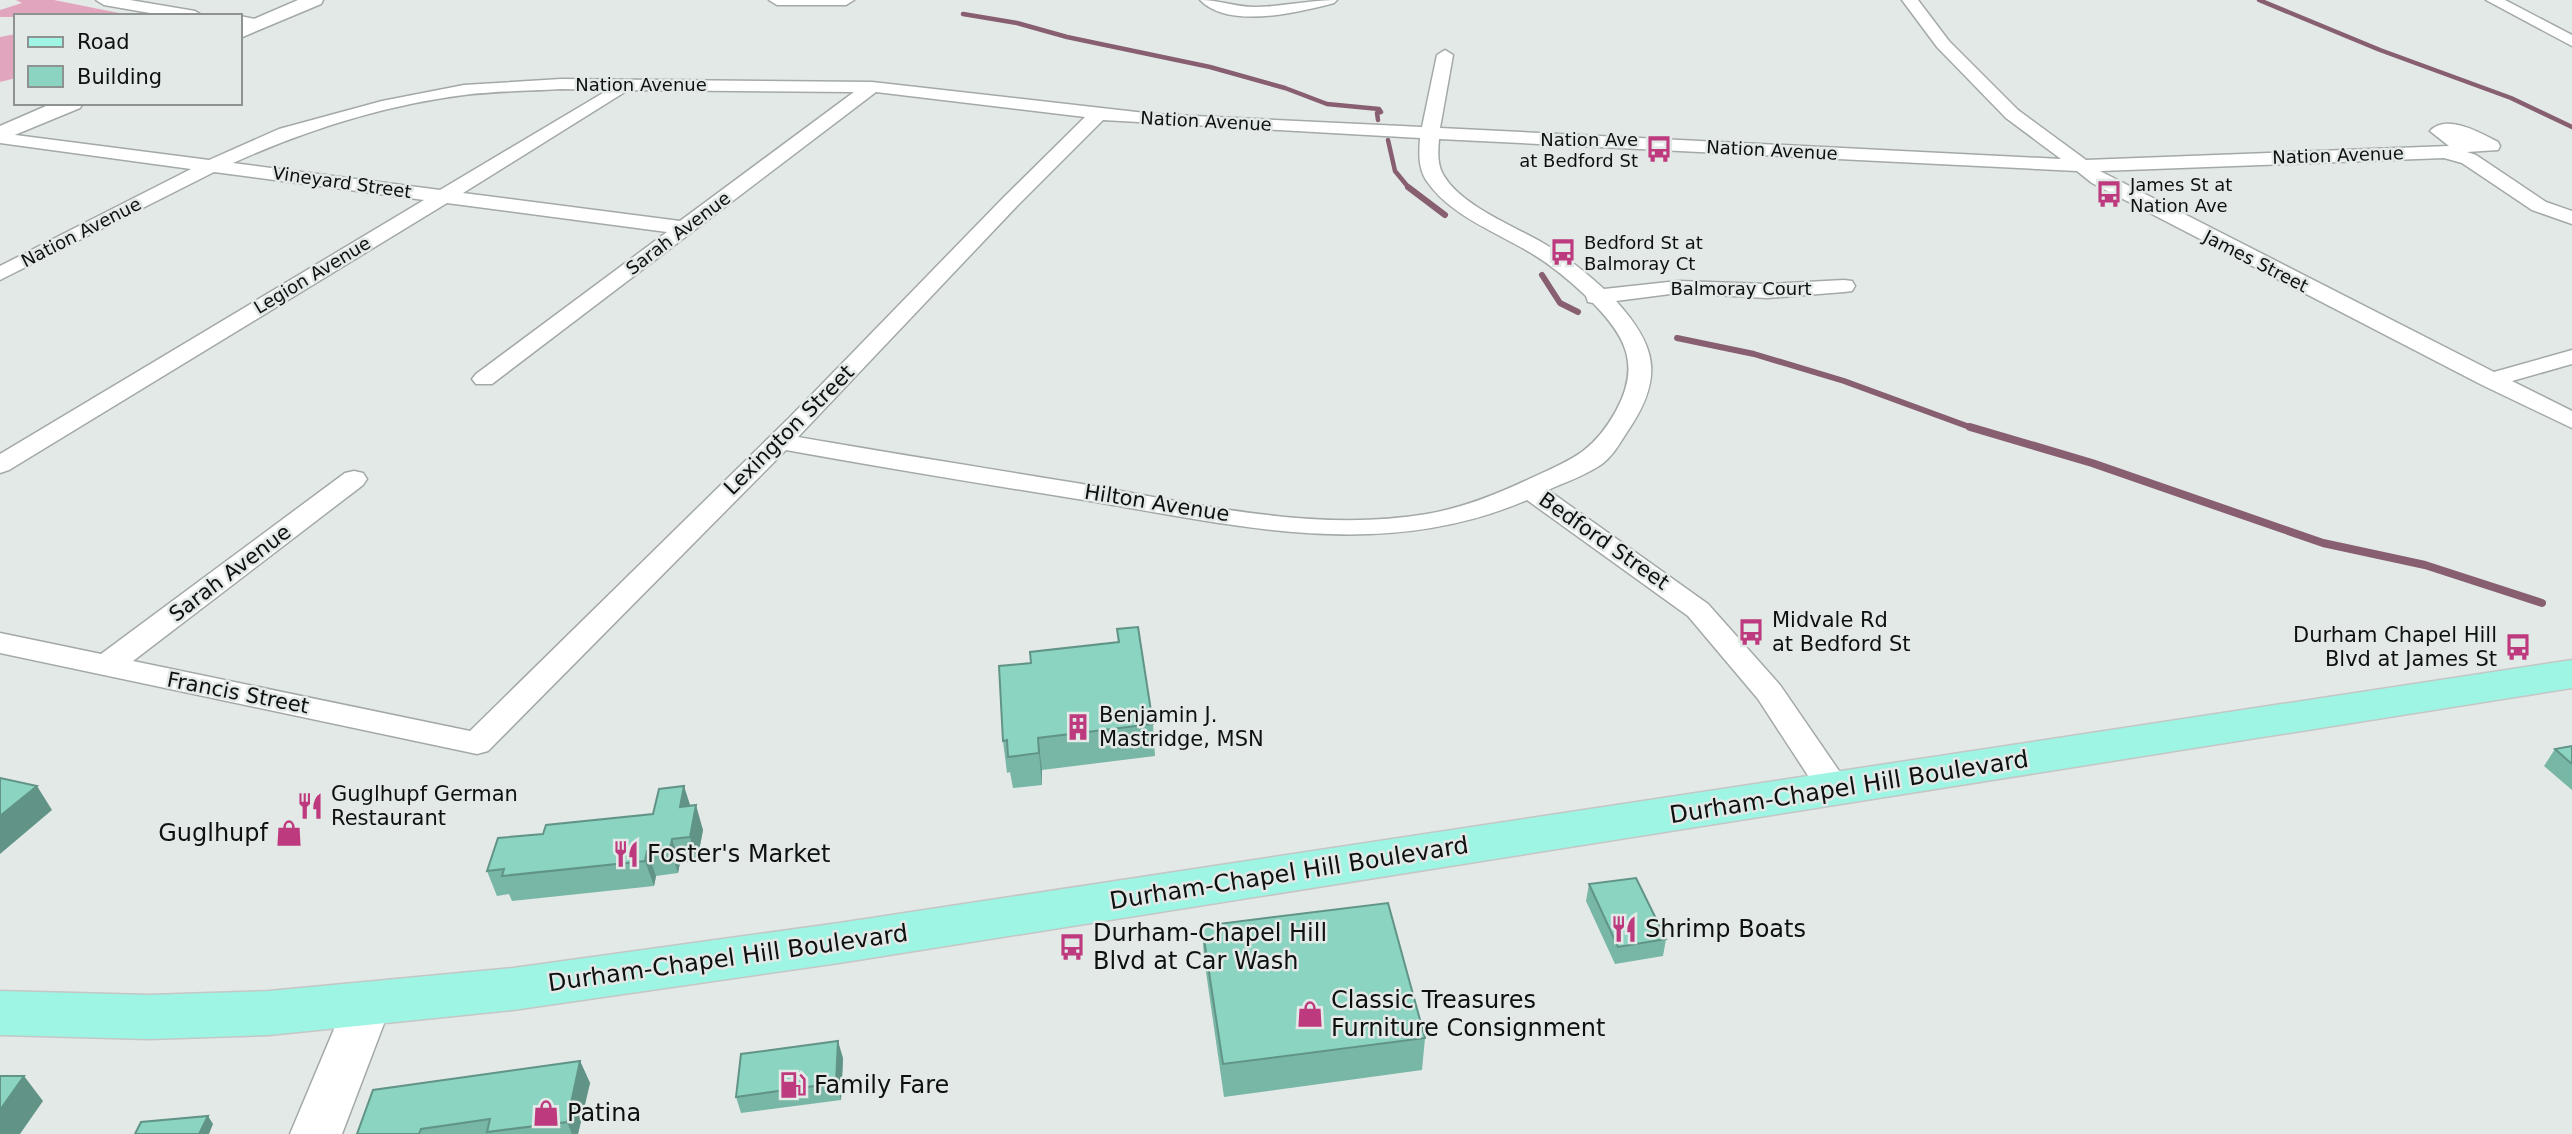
<svg xmlns="http://www.w3.org/2000/svg" width="2572" height="1134" viewBox="0 0 2572 1134" font-family="'DejaVu Sans',sans-serif">
	<style>
		.forest { fill: #e2a5be }
		.lines { fill: none; stroke-linecap: round; stroke-linejoin: round }
		.stream-far2 { stroke: #875f70; stroke-width: 4.5 }
		.stream-far1 { stroke: #875f70; stroke-width: 6 }
		.stream { stroke: #875f70; stroke-width: 8 }
		.minor-casing { stroke: #a3a9a7; stroke-width: 3 }
		.tertiary-casing { stroke: #a3a9a7; stroke-width: 3 }
		.primary-casing { stroke: #c5c6c6; stroke-width: 3 }
		.minor { fill: #fff; fill-rule: evenodd }
		.tertiary { fill: #fff; fill-rule: evenodd }
		.primary { fill: #9ef5e3; fill-rule: evenodd }
		.wall { fill: #78b6a6 }
		.shaded-wall { fill: #619487 }
		.building { fill: #8bd4c1; stroke: #619487; stroke-width: 2 }
		.labels { text-anchor: middle; dominant-baseline: central; stroke-width: 5; stroke-linejoin: round; paint-order: stroke }
		.far-street-label { font-size: 18px; fill: #0f1110; stroke: #e3e9e7 }
		.far-poi-label { font-size: 18px; fill: #0f1110; stroke: #e3e9e7; text-anchor: start }
		.street-label { font-size: 21px; fill: #0f1110; stroke: #e3e9e7 }
		.poi-label { font-size: 21px; fill: #0f1110; stroke: #e3e9e7; text-anchor: start }
		.near-street-label { font-size: 24px; fill: #0f1110; stroke: #e3e9e7 }
		.near-poi-label { font-size: 24px; fill: #0f1110; stroke: #e3e9e7; text-anchor: start }
	</style>
	<rect width="100%" height="100%" fill="#e3e9e7"/>
	<!-- forest -->
	<path class="forest" d="M16 0H54L134 16 0 17V10L22 3Z
		M16 34V78L0 82V37Z"/>
	<g class="lines">
		<!-- stream-far2 -->
		<path class="stream-far2" d="M2259 0 2380 50 2511 98 2572 127
			M963 14 1017 23 1067 37 1210 67 1285 88 1327 104 1379 109 1381 112 1377 113 1378 120
			M1388 140 1395 171 1409 188"/>
		<!-- stream-far1 -->
		<path class="stream-far1" d="M1408 187 1445 215
			M1542 275 1560 303 1578 312
			M1677 338 1754 354 1844 381 1975 429"/>
		<!-- stream -->
		<path class="stream" d="M1970 427 2092 463 2323 543 2425 565 2542 603"/>
		<defs>
			<path id="minor" d="M96 0H130L195 11 203 16H167L104 5Z
				M769 0H854L846 5H777Z
				M1200 0C1219 0 1236 7 1254 7 1282 7 1309 0 1337 0L1334 3C1300 12 1229 30 1200 0Z
				M1902 0H1918L1949 41 2018 110 2086 160 2449 146 2430 131C2446 113 2481 133 2498 142L2500 146 2498 150 2467 152 2476 155 2546 202 2572 211V224L2532 210 2462 163 2444 158 2100 171 2494 372 2572 350V364L2512 381 2572 411V428L2482 385 2092 183 2077 171 1439 139C1438 152 1437 165 1444 176 1462 206 1514 226 1543 243 1566 256 1585 272 1604 289L1678 281 1767 284 1844 280 1852 281 1855 286 1852 291 1844 292 1767 298 1678 293 1616 301C1655 344 1664 375 1631 426 1622 439 1615 454 1602 464 1586 475 1566 482 1548 490L1708 604 1780 685 1846 781 1851 789 1846 797 1834 801 1822 797 1758 699 1688 616 1527 500C1380 563 1235 525 1084 500 984 484 885 468 786 450L488 751 477 754 0 653V633L101 654 345 473 354 471 363 473 367 479 363 485 133 661 470 731 790 417 1003 198 1085 117 876 92 492 384H476L472 379 476 374 667 232 447 203 9 470 0 473V454L424 200 214 172 0 280V266L191 169 0 143V133L209 160 279 129 382 101 464 85 561 79 872 82 1154 114 1422 127 1437 55 1445 50 1453 55 1440 128 2061 159 2006 118 1937 47ZM561 89 608 90 440 190 233 163C306 130 385 105 464 95 496 91 529 91 561 89ZM628 90 854 92 680 221 463 193ZM1103 120 1420 138C1419 152 1418 167 1426 180 1449 215 1496 232 1531 253 1551 265 1569 280 1586 296L1588 302 1593 303C1626 337 1641 365 1616 411 1592 454 1570 460 1527 480 1495 495 1462 508 1427 514 1310 534 1185 501 1070 482 979 467 889 453 798 437L1017 206Z
				M2486 0H2505L2572 35V46Z
				M240 16 264 21 266 24 258 29 240 26Z"/>
			<path id="tertiary" d="M298 0H323L321 4 240 38V25Z
				M53 103H83L80 108 0 141V126Z
				M367 986 384 991 391 1005 342 1134H290L350 991Z"/>
			<path id="primary" d="M2572 660V688L839 963 513 1010 269 1035 149 1039 0 1035V991L149 995 269 991 513 968 839 923Z"/>
		</defs>
		<!-- minor casing -->
		<use href="#minor" class="minor-casing"/>
		<!-- tertiary casing -->
		<use href="#tertiary" class="tertiary-casing"/>
		<!-- primary casing -->
		<use href="#primary" class="primary-casing"/>
		<!-- minor -->
		<use href="#minor" class="minor"/>
		<!-- tertiary -->
		<use href="#tertiary" class="tertiary"/>
		<!-- primary -->
		<use href="#primary" class="primary"/>
	</g>
	<!-- wall -->
	<path class="wall" d="M1117 629 1153 724 1155 756 1042 770V785L1013 788 1010 772 1007 773 1003 741 1031 663 1118 642Z
		M2572 746V790L2544 766 2555 749Z
		M691 806 703 830 697 861 680 863 678 873 656 876 654 886 512 901 509 894 497 896 487 871 543 834 653 814Z
		M1589 884 1666 939 1663 956 1615 964 1586 901Z
		M1202 926 1425 1038 1422 1070 1224 1097 1204 958Z
		M843 1058 841 1100 741 1113 736 1097Z
		M580 1061 590 1083 578 1134H357Z"/>
	<!-- shaded-wall -->
	<path class="shaded-wall" d="M1038 738 1042 770V785L1039 753Z
		M37 786 52 810 0 854V816Z
		M684 786 692 811 680 807Z
		M696 805 703 830 697 861 690 837Z
		M672 839 680 863 678 873 670 849Z
		M647 851 656 876 654 886 645 861Z
		M838 1041 843 1058 841 1100 836 1083Z
		M580 1061 590 1083 578 1134H572L567 1122Z
		M24 1076 43 1101 20 1134H0V1110Z
		M208 1116 213 1124 209 1134H199Z"/>
	<!-- building -->
	<path class="building" d="M1138 627 1153 724 1038 738 1039 753 1008 757 1007 740 1003 741 999 666 1031 663 1030 652 1119 642 1117 629Z
		M2572 746V764L2555 749Z
		M0 778 37 786 0 816Z
		M684 786 680 807 696 805 690 837 672 839 670 849 647 851 645 861 502 876 504 869 487 871 498 838 543 834 546 825 653 814 659 789Z
		M1636 878 1666 939 1618 947 1589 884Z
		M1388 903 1425 1038 1223 1064 1202 926Z
		M838 1041 836 1083 736 1097 741 1054Z
		M580 1061 567 1122 487 1132 490 1119 421 1129 419 1134H357L373 1090Z
		M0 1076H24L0 1110Z
		M208 1116 199 1134H135L141 1122Z"/>
	<!-- icons -->
	<defs>
		<symbol id="bus-bare" viewBox="-9 -9 18 18"><path d="M-5-6H5V4H4V6H2V4H-2V6H-4V4H-5ZM-3.5-4V0h7V-4ZM-3.5 1.2v1.5H-2V1.2ZM2 1.2v1.5H3.5V1.2Z" fill="#be3a7e" stroke="#e3e9e7" stroke-width="2.5" paint-order="stroke"/></symbol>
		<symbol id="building-bare" viewBox="-9 -9 18 18"><path d="M-4-6H4V6H1V3H-1V6H-4ZM-2.5-4.3h1.7v1.8h-1.7ZM.8-4.3h1.7v1.8H.8ZM-2.5-1h1.7V.8h-1.7ZM.8-1h1.7V.8H.8Z" fill="#be3a7e" stroke="#e3e9e7" stroke-width="2.5" paint-order="stroke"/></symbol>
		<symbol id="restaurant-bare" viewBox="-9 -9 18 18"><path d="M-5-6h1v4h1v-4h1v4h1v-4h1v5L-1.5 .5V6h-2V.5L-5-1ZM5-6V6H3V1.5H1.5Q1.5-4 5-6Z" fill="#be3a7e" stroke="#e3e9e7" stroke-width="2.5" paint-order="stroke"/></symbol>
		<symbol id="shop-bare" viewBox="-9 -9 18 18"><path d="M-5-2.5h2.3a2.7 3.5 0 0 1 5.4 0H5L5.5 6h-11ZM-1.5-2.5h3a1.5 2.3 0 0 0-3 0Z" fill="#be3a7e" stroke="#e3e9e7" stroke-width="2.5" paint-order="stroke"/></symbol>
		<symbol id="fuel-bare" viewBox="-9 -9 18 18"><path d="M-5.5-6h7V0h2V4h1.3V-2.5L3-4.5l.8-.8L6-3V5H2.5V1h-1V6h-7ZM-4.2-4.7v3.2H.2V-4.7Z" fill="#be3a7e" stroke="#e3e9e7" stroke-width="2.5" paint-order="stroke"/></symbol>
	</defs>
	<g fill-rule="evenodd">
		<use href="#bus-bare" x="1640" y="130" width="38" height="38"/>
		<use href="#bus-bare" x="2090" y="175" width="38" height="38"/>
		<use href="#bus-bare" x="1544" y="233" width="38" height="38"/>
		<use href="#bus-bare" x="1732" y="613" width="38" height="38"/>
		<use href="#bus-bare" x="2499" y="628" width="38" height="38"/>
		<use href="#building-bare" x="1059" y="708" width="38" height="38"/>
		<use href="#restaurant-bare" x="291" y="787" width="38" height="38"/>
		<use href="#shop-bare" x="270" y="814" width="38" height="38"/>
		<use href="#restaurant-bare" x="607" y="835" width="38" height="38"/>
		<use href="#restaurant-bare" x="1605" y="910" width="38" height="38"/>
		<use href="#bus-bare" x="1053" y="928" width="38" height="38"/>
		<use href="#shop-bare" x="1291" y="995" width="38" height="38"/>
		<use href="#fuel-bare" x="774" y="1066" width="38" height="38"/>
		<use href="#shop-bare" x="527" y="1094" width="38" height="38"/>
	</g>
	<g class="labels">
		<!-- far-street labels -->
		<g class="far-street-label">
			<text x="641" y="84">Nation Avenue</text>
			<text transform="translate(1206 121) rotate(3)">Nation Avenue</text>
			<text transform="translate(1772 150) rotate(3)">Nation Avenue</text>
			<text transform="translate(2338 155) rotate(-2)">Nation Avenue</text>
			<text transform="translate(342 182) rotate(8)">Vineyard Street</text>
			<text transform="translate(81 232) rotate(-27)">Nation Avenue</text>
			<text transform="translate(678 233) rotate(-37)">Sarah Avenue</text>
			<text transform="translate(2256 261) rotate(27)">James Street</text>
			<text transform="translate(312 275) rotate(-31)">Legion Avenue</text>
			<text x="1741" y="288">Balmoray Court</text>
		</g>
		<!-- far-poi labels -->
		<g class="far-poi-label">
			<text x="1638" y="139" text-anchor="end">Nation Ave<tspan x="1638" dy="21">at Bedford St</tspan></text>
			<text x="2130" y="184">James St at<tspan x="2130" dy="21">Nation Ave</tspan></text>
			<text x="1584" y="242">Bedford St at<tspan x="1584" dy="21">Balmoray Ct</tspan></text>
		</g>
		<!-- street labels -->
		<g class="street-label">
			<text transform="translate(789 430) rotate(-45)">Lexington Street</text>
			<text transform="translate(1157 503) rotate(9)">Hilton Avenue</text>
			<text transform="translate(1604 541) rotate(35)">Bedford Street</text>
			<text transform="translate(230 573) rotate(-37)">Sarah Avenue</text>
			<text transform="translate(238 693) rotate(11)">Francis Street</text>
		</g>
		<!-- poi labels -->
		<g class="poi-label">
			<text x="1772" y="620">Midvale Rd<tspan x="1772" dy="24">at Bedford St</tspan></text>
			<text x="2497" y="635" text-anchor="end">Durham Chapel Hill<tspan x="2497" dy="24">Blvd at James St</tspan></text>
			<text x="1099" y="715">Benjamin J.<tspan x="1099" dy="24">Mastridge, MSN</tspan></text>
			<text x="331" y="794">Guglhupf German<tspan x="331" dy="24">Restaurant</tspan></text>
		</g>
		<!-- near-street labels -->
		<g class="near-street-label">
			<text transform="translate(1849 787) rotate(-9)">Durham-Chapel Hill Boulevard</text>
			<text transform="translate(1289 873) rotate(-9)">Durham-Chapel Hill Boulevard</text>
			<text transform="translate(728 958) rotate(-8)">Durham-Chapel Hill Boulevard</text>
		</g>
		<!-- near-poi labels -->
		<g class="near-poi-label">
			<text x="268" y="833" text-anchor="end">Guglhupf</text>
			<text x="647" y="854">Foster's Market</text>
			<text x="1645" y="929">Shrimp Boats</text>
			<text x="1093" y="933">Durham-Chapel Hill<tspan x="1093" dy="28">Blvd at Car Wash</tspan></text>
			<text x="1331" y="1000">Classic Treasures<tspan x="1331" dy="28">Furniture Consignment</tspan></text>
			<text x="814" y="1085">Family Fare</text>
			<text x="567" y="1113">Patina</text>
		</g>
	</g>
	<!-- legend -->
	<rect x="14" y="14" width="228" height="91" fill="#e3e9e7" stroke="#8e9391" stroke-width="2"/>
	<rect x="28" y="37" width="35" height="10" fill="#9ef5e3" stroke="#8e9391" stroke-width="2"/>
	<text x="77" y="49" font-size="21" fill="#0f1110">Road</text>
	<rect x="28" y="66" width="35" height="21" fill="#8bd4c1" stroke="#8e9391" stroke-width="2"/>
	<text x="77" y="84" font-size="21" fill="#0f1110">Building</text>
</svg>
